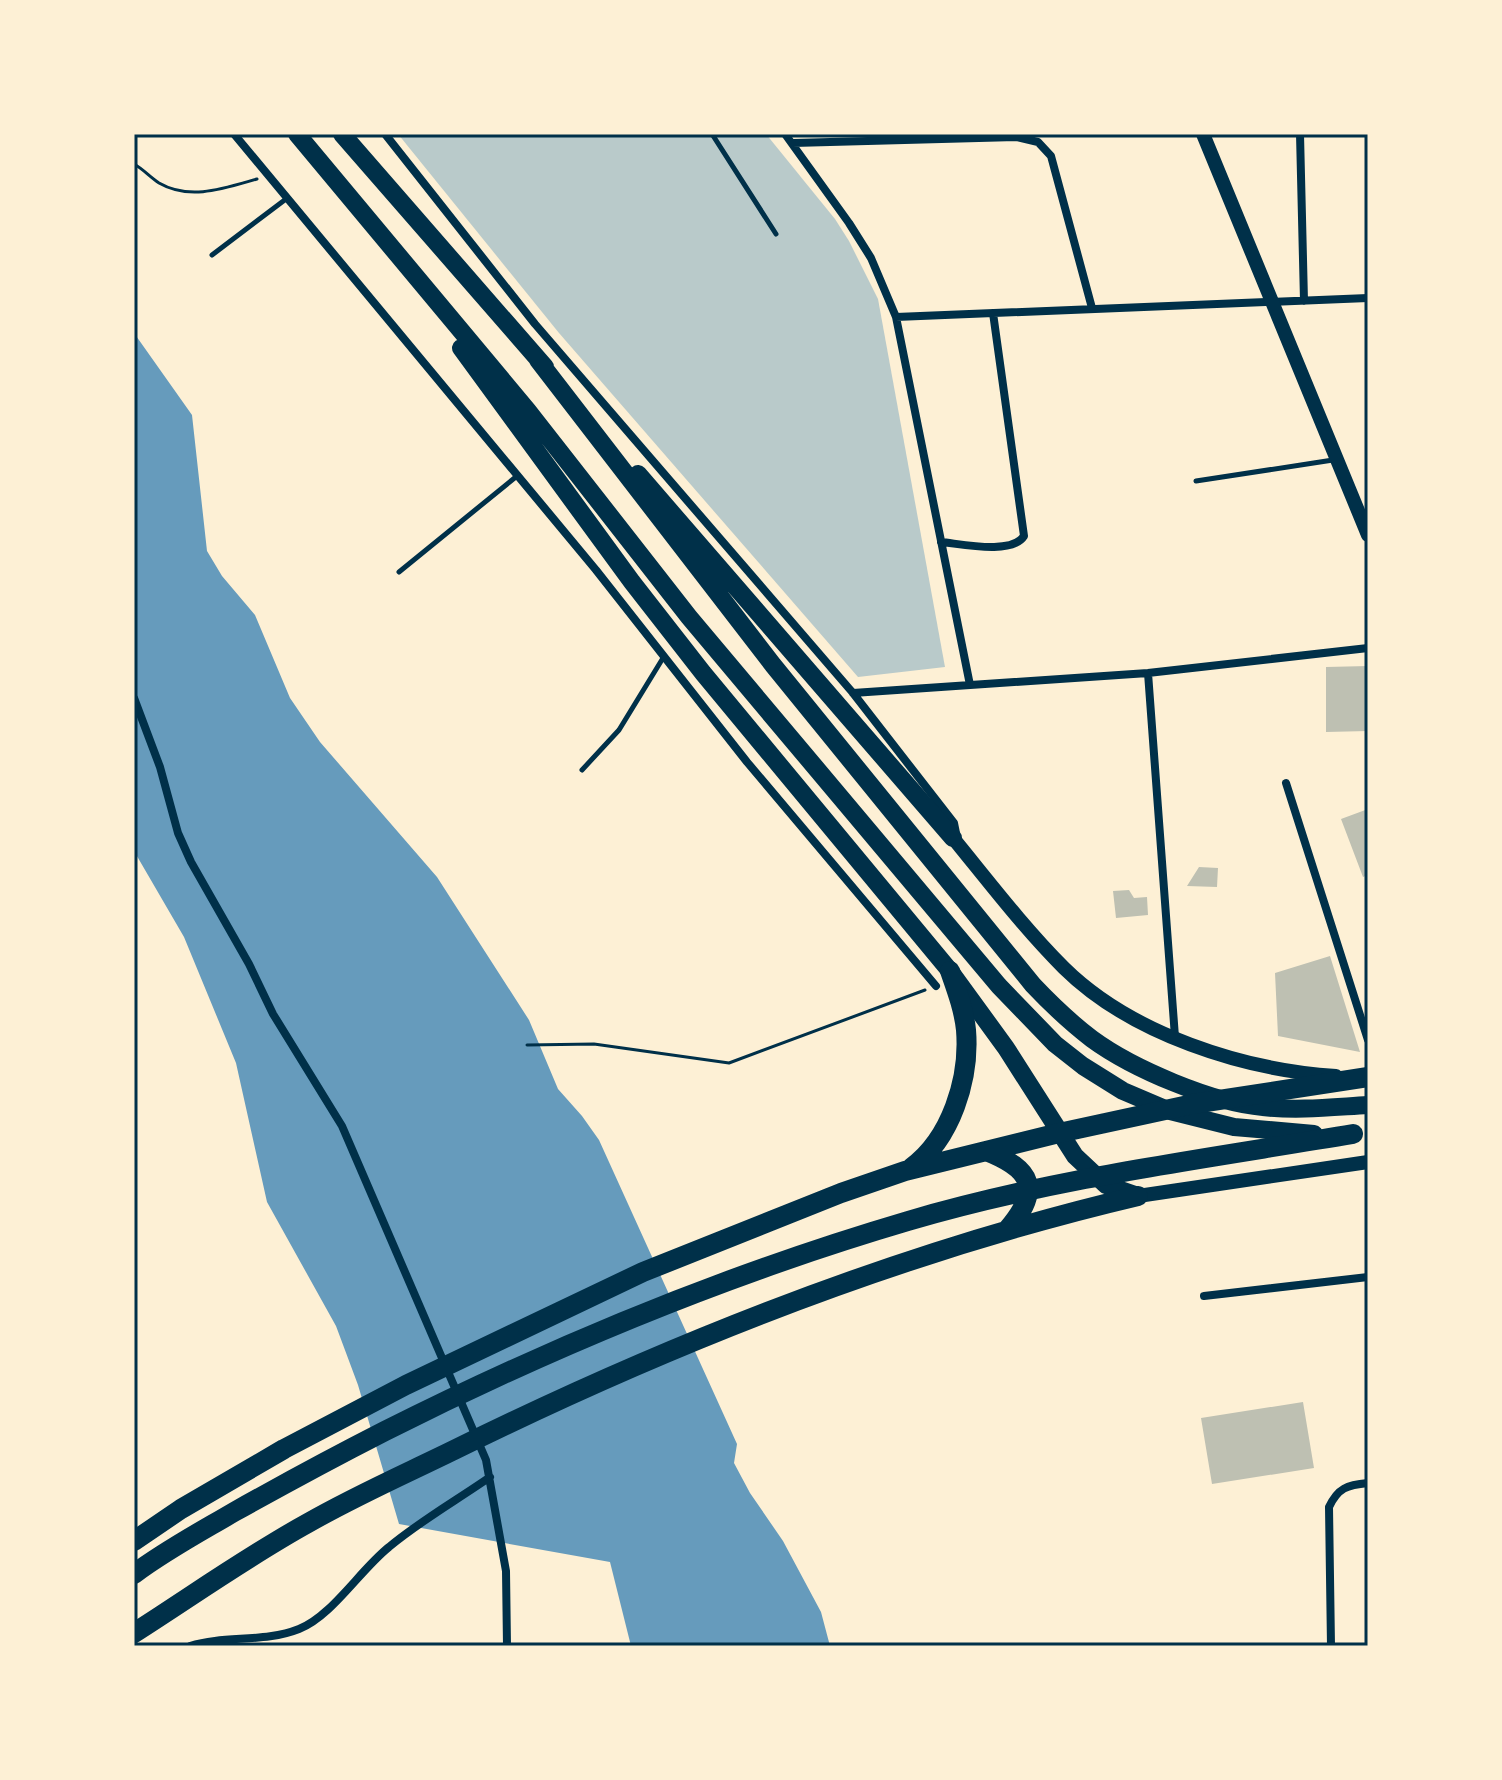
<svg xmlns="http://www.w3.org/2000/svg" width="1502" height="1780" viewBox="0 0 1502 1780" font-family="Montserrat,sans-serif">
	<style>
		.green { fill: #b9caca }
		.water { fill: #669bbc }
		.building { fill: #bec0b2 }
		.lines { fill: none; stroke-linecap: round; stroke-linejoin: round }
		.path { stroke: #003049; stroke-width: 3 }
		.service { stroke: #003049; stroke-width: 5 }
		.minor { stroke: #003049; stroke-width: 8 }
		.tertiary { stroke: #003049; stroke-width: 14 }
		.trunk { stroke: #003049; stroke-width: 18 }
		.motorway { stroke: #003049; stroke-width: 20 }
		.neatline { fill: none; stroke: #003049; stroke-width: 3 }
	</style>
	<rect width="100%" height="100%" fill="#fdf0d5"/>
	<!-- green -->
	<path class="green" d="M398 134H766L835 219 849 241 878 299 945 667 858 677 559 333Z"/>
	<!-- water -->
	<path class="water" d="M134 333 192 415 207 551 222 576 255 615 290 698 320 742 437 877 529 1020 558 1089 582 1116 599 1140 737 1444 734 1463 750 1493 783 1541 821 1612 830 1646H631L610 1562 399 1524 358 1385 336 1326 267 1202 236 1063 184 937 134 851Z"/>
	<!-- building -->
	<path class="building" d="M1368 666V731L1326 732V667Z
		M1368 809V875L1363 877 1341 819Z
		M1199 867 1218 868 1217 887 1187 886Z
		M1129 890 1134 898 1147 897 1148 915 1116 918 1113 891Z
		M1330 956 1360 1052 1278 1036 1275 973Z
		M1303 1402 1314 1468 1212 1484 1201 1418Z"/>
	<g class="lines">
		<!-- path -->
		<path class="path" d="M134 164C143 169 150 177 159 183 190 201 225 188 257 179
			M527 1045 594 1044 729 1063 925 990"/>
		<!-- service -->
		<path class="service" d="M712 134 776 234
			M212 255 286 199
			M1196 481 1333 460
			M399 572 517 476
			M582 770 619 730 663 658"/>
		<!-- minor -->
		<path class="minor" d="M234 134 596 570 747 762 936 986
			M385 134 535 324 853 693 954 823 956 833 954 838
			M785 134 849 223 871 258 896 317 970 685
			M1300 134 1304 301
			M793 143 1016 137 1038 142 1051 156 1092 308
			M896 317 1368 298
			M941 542C962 544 1012 555 1024 536L993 313
			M1148 673 1175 1037
			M853 693 1148 673 1368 648
			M134 698 160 767 178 833 191 862 249 964 273 1014 342 1126 486 1460 506 1571 507 1646
			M1286 783 1368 1040
			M1204 1296 1368 1277
			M190 1646C225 1635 264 1643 299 1629 332 1616 360 1570 389 1547 420 1521 457 1500 490 1477
			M1331 1646 1329 1507C1338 1488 1347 1485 1368 1483"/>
		<!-- tertiary -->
		<path class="tertiary" d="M1203 134 1368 535
			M953 838C989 882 1024 928 1064 968 1131 1034 1243 1070 1336 1076
			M1138 1196 1368 1162"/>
		<!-- trunk -->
		<path class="trunk" d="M297 134 528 411 689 617 999 986 1055 1044 1083 1066 1123 1091 1170 1111 1234 1127 1314 1134
			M342 134 545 367
			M461 348 632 582 703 673 950 971 1006 1048 1075 1156 1106 1185 1138 1196
			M538 360 773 665 1033 985C1051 1004 1071 1023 1092 1039 1133 1069 1213 1103 1263 1107 1298 1111 1333 1107 1368 1105
			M638 474 953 838"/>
		<!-- motorway -->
		<path class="motorway" d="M986 1151C1032 1169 1042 1189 1008 1229
			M911 1168C951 1139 970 1079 966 1030 964 1010 957 991 950 971
			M134 1541 181 1509 284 1449 406 1385 643 1272 841 1193 905 1171 1059 1133 1193 1104 1368 1077
			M134 1574C166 1550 200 1532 234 1512 284 1484 334 1457 385 1431 552 1347 728 1274 908 1221 1054 1178 1204 1159 1353 1134
			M134 1633C192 1596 248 1556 308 1523 355 1496 405 1474 454 1450 673 1342 900 1252 1138 1196"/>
	</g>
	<!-- border -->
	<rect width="1502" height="1780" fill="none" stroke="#fdf0d5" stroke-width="272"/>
	<rect x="136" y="136" width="1230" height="1508" class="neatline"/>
</svg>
